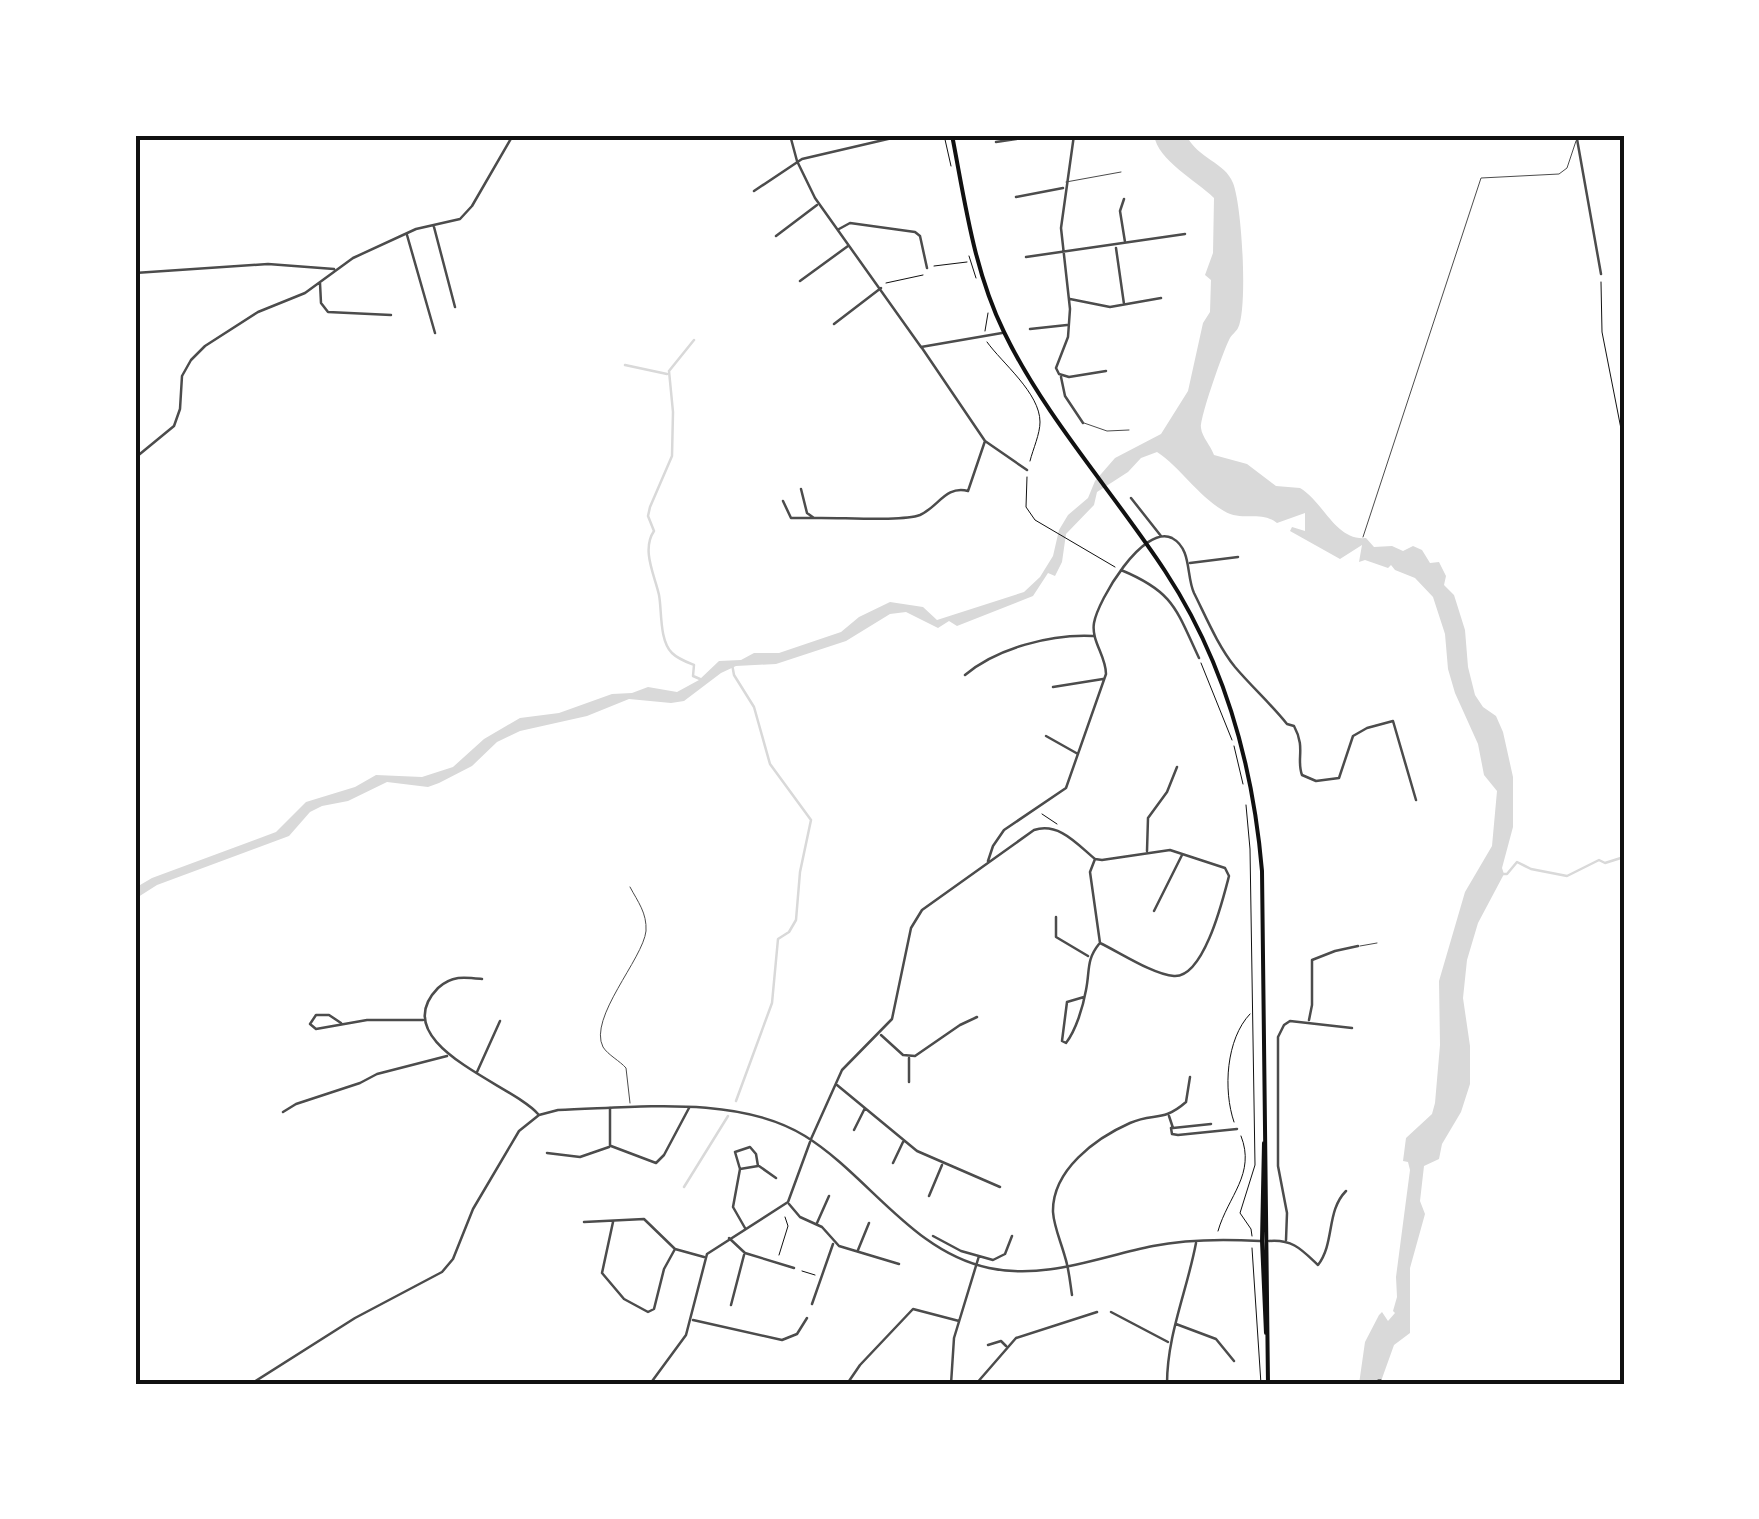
<svg xmlns="http://www.w3.org/2000/svg" width="1759" height="1519" viewBox="0 0 1759 1519" font-family="'Roboto Condensed',sans-serif">
	<style>
		.water { fill: #d9d9d9 }
		.lines { fill: none; stroke-linecap: round; stroke-linejoin: round }
		.stream { stroke: #d9d9d9; stroke-width: 2.5 }
		.path { stroke: #111; stroke-width: 1 }
		.service { stroke: #4c4c4c; stroke-width: 1 }
		.minor { stroke: #4c4c4c; stroke-width: 2.5 }
		.tertiary { stroke: #4c4c4c; stroke-width: 2.5 }
		.trunk { stroke: #111; stroke-width: 4 }
		.neatline { fill: none; stroke: #111; stroke-width: 4 }
	</style>
	<rect width="100%" height="100%" fill="#fff"/>
	<!-- water -->
	<path class="water" d="M1154 135H1186C1198 159 1225 162 1233 183 1242 205 1248 309 1238 328 1236 332 1231 335 1229 340 1223 352 1200 417 1201 428 1202 437 1211 446 1214 455L1247 464 1276 486 1300 488C1324 502 1335 541 1366 538L1374 547 1392 546 1403 551 1413 546 1422 550 1430 563 1439 562 1446 576 1444 585 1454 595 1465 630 1468 667 1475 695 1483 707 1496 716 1503 732 1513 777V827L1502 868 1504 874 1478 923 1467 960 1463 998 1470 1046V1084L1461 1112 1442 1144 1439 1159 1424 1166 1420 1201 1425 1214 1410 1268V1333L1394 1345 1380 1384H1359L1365 1342 1379 1315 1382 1312 1388 1321 1395 1313 1393 1311 1397 1297 1396 1277 1410 1170 1408 1162 1403 1161 1406 1138 1432 1114 1435 1103 1440 1045 1439 981 1465 892 1492 846 1497 791 1484 775 1478 744 1455 693 1448 669 1445 634 1433 597 1415 578 1395 570 1391 565 1388 568 1365 560 1359 562 1362 545 1340 559 1290 531 1292 527 1305 531V513L1277 523C1261 510 1242 522 1224 511 1198 496 1181 468 1157 452L1141 458 1128 472 1097 492 1094 505 1066 534 1062 562 1055 576 1048 573 1033 596 957 626 949 621 938 628 906 612 890 614 846 641 776 664 736 666 721 673 684 701 671 703 629 699 587 716 520 731 497 742 472 766 439 783 428 787 387 782 348 801 322 806 310 812 289 836 157 885 135 899V888L152 878 276 832 306 802 355 787 376 775 422 777 453 767 484 739 520 718 559 713 612 694 632 693 648 687 677 692 699 680 719 661 741 660 754 653H779L841 632 859 617 890 602 923 607 937 620 1024 592 1040 577 1053 556 1059 530 1068 515 1088 498 1095 481 1115 458 1161 434 1188 391 1203 323 1210 312 1211 280 1205 275 1213 253 1214 198C1196 180 1158 161 1154 135Z"/>
	<g class="lines">
		<!-- stream -->
		<path class="stream" d="M694 340 669 371 673 412 672 456 650 507 648 516 654 531C641 550 655 576 659 595 662 610 659 640 672 653 678 659 689 663 694 665L693 676 700 679
			M625 365 667 374
			M732 664 734 675 754 707 770 764 811 820 800 872 796 920 789 932 778 939 772 1003 736 1101
			M1502 874H1507L1517 862 1531 869 1567 876 1599 860 1605 863 1624 857
			M684 1187 728 1116"/>
		<!-- path -->
		<path class="path" d="M944 135 951 166
			M969 256 976 278
			M934 266 967 262
			M1601 282 1602 332 1624 444
			M886 283 923 275
			M985 331 988 313
			M987 342C1002 363 1040 393 1040 422 1040 434 1033 449 1030 461
			M1027 477 1026 507 1035 520 1115 567
			M1201 663 1232 740
			M1234 746 1243 784
			M1246 805 1250 849 1255 1165 1240 1213 1251 1229 1252 1236
			M1042 814 1057 824
			M1234 1122C1223 1090 1226 1039 1250 1014
			M1218 1231C1228 1196 1256 1174 1241 1136
			M1252 1248 1261 1384
			M779 1255 788 1226 785 1217
			M802 1271 815 1275
			M1378 1380H1381"/>
		<!-- service -->
		<path class="service" d="M1066 182 1121 172
			M1084 423 1107 431 1129 430
			M1363 537 1481 178 1559 174 1567 168 1576 141
			M1360 946 1377 943
			M630 1103 626 1068C620 1061 608 1055 603 1047 588 1018 643 959 646 931 647 913 638 902 630 887"/>
		<!-- minor -->
		<path class="minor" d="M1045 135 1072 137
			M1074 135 1061 228 1070 309 1068 337 1056 368 1059 374 1069 377 1106 371
			M1577 139 1601 274
			M996 142 1043 135
			M754 191 802 159 905 135
			M1016 197 1063 188
			M1124 199 1120 211 1125 242
			M434 227 455 307
			M839 229 850 223 915 232 920 236 927 268
			M407 235 435 333
			M776 236 817 205
			M1116 248 1124 304
			M1026 257 1185 234
			M135 273 268 264 334 269
			M800 281 848 246
			M320 283 321 303 328 312 391 315
			M1070 299 1110 307 1161 298
			M834 324 881 288
			M1030 329 1067 325
			M922 348 985 441 1027 470
			M1061 377 1065 396 1083 423
			M135 458 174 426 180 409 182 376 191 360 205 346 258 312 305 293 353 258 416 229 460 219 472 206 513 135
			M801 489 807 513 814 518C837 517 901 522 920 515 938 507 946 485 968 491L985 441
			M1131 498 1161 536
			M783 501 791 518H813
			M1190 563 1238 557
			M1121 570C1174 592 1176 609 1199 658
			M965 675C997 648 1051 634 1093 636
			M1053 687 1103 679
			M1046 736 1078 754
			M1147 851 1148 818 1167 792 1177 767
			M988 861 993 846 1004 830 1066 788 1106 674C1106 656 1091 641 1094 623 1098 600 1143 524 1172 538 1192 549 1186 576 1194 593 1206 617 1218 646 1235 667 1252 687 1271 704 1287 724L1294 726C1306 748 1296 759 1302 775L1316 781 1339 778 1353 736 1367 728 1393 721 1416 800
			M1154 911 1182 855
			M1056 917V937L1088 956
			M482 979C465 977 452 975 438 988 383 1044 514 1085 538 1114
			M1084 997 1067 1002 1062 1041 1066 1043C1076 1030 1083 1007 1086 990 1090 971 1086 960 1099 944
			M1309 1020 1312 1005V960L1335 951 1358 946
			M341 1023 329 1015H316L310 1024 316 1029 367 1020H423
			M881 1035 903 1055 915 1056 960 1025 977 1017
			M909 1058V1082
			M477 1072 500 1021
			M837 1085 917 1151 1000 1187
			M610 1108V1145
			M283 1112 296 1104 360 1083 377 1074 447 1056
			M1169 1116 1173 1128 1211 1124
			M1171 1128 1172 1134 1178 1135 1237 1129
			M854 1130 865 1108
			M811 1139 842 1070 892 1019 911 928 922 910 1034 830C1059 822 1077 844 1095 859L1102 860 1170 850 1225 868 1229 876C1223 899 1204 978 1174 976 1154 975 1119 952 1100 943L1090 872 1095 859
			M611 1146 656 1163 664 1155 689 1108
			M547 1153 580 1157 609 1147
			M893 1163 903 1142
			M759 1166 776 1178
			M740 1169 735 1152 750 1147 756 1154 758 1166 740 1169 733 1207 745 1228
			M929 1196 942 1165
			M789 1204 800 1217 822 1227 839 1246 899 1264
			M584 1222 644 1219 675 1249 704 1257
			M613 1222 602 1273 624 1299 648 1312 654 1309 664 1269 675 1249
			M817 1223 829 1196
			M933 1236 961 1251 993 1260 1005 1254 1012 1236
			M729 1238 745 1253 794 1268
			M1286 1240 1287 1213 1278 1166V1037L1284 1025 1290 1021 1352 1028
			M1269 1241C1293 1239 1302 1250 1318 1265 1335 1243 1326 1211 1346 1191
			M858 1250 869 1223
			M1072 1295C1070 1282 1069 1269 1065 1257 1061 1242 1054 1227 1053 1212 1052 1170 1096 1138 1130 1123 1154 1112 1162 1123 1186 1102L1190 1077
			M812 1304 833 1244
			M731 1305 744 1255
			M1111 1312 1168 1342
			M693 1320 782 1340 797 1334 807 1318
			M1176 1324 1216 1339 1234 1361
			M988 1345 1001 1341 1006 1346
			M847 1384 860 1365 913 1309 959 1321
			M951 1384 954 1338 979 1256
			M976 1384 1016 1338 1097 1312
			M1167 1384C1167 1335 1187 1291 1196 1243"/>
		<!-- tertiary -->
		<path class="tertiary" d="M790 135 797 161 815 198 921 347 1002 333
			M1577 138 1578 135
			M251 1384 355 1318 442 1272 453 1259 473 1209 519 1131 539 1115 558 1110C634 1108 737 1094 805 1136 868 1175 912 1252 989 1268 1046 1280 1098 1257 1153 1246 1187 1239 1225 1239 1260 1241
			M650 1384 686 1335 707 1254 788 1202 810 1142"/>
		<!-- trunk -->
		<path class="trunk" d="M952 135C965 202 974 271 1004 332 1045 417 1114 493 1165 571 1224 661 1253 765 1262 871L1268 1384
			M1264 1143 1262 1241 1266 1333"/>
	</g>
	<!-- border -->
	<rect width="1759" height="1519" fill="none" stroke="#ffffff" stroke-width="275"/>
	<rect x="138" y="138" width="1484" height="1244" class="neatline"/>
</svg>
